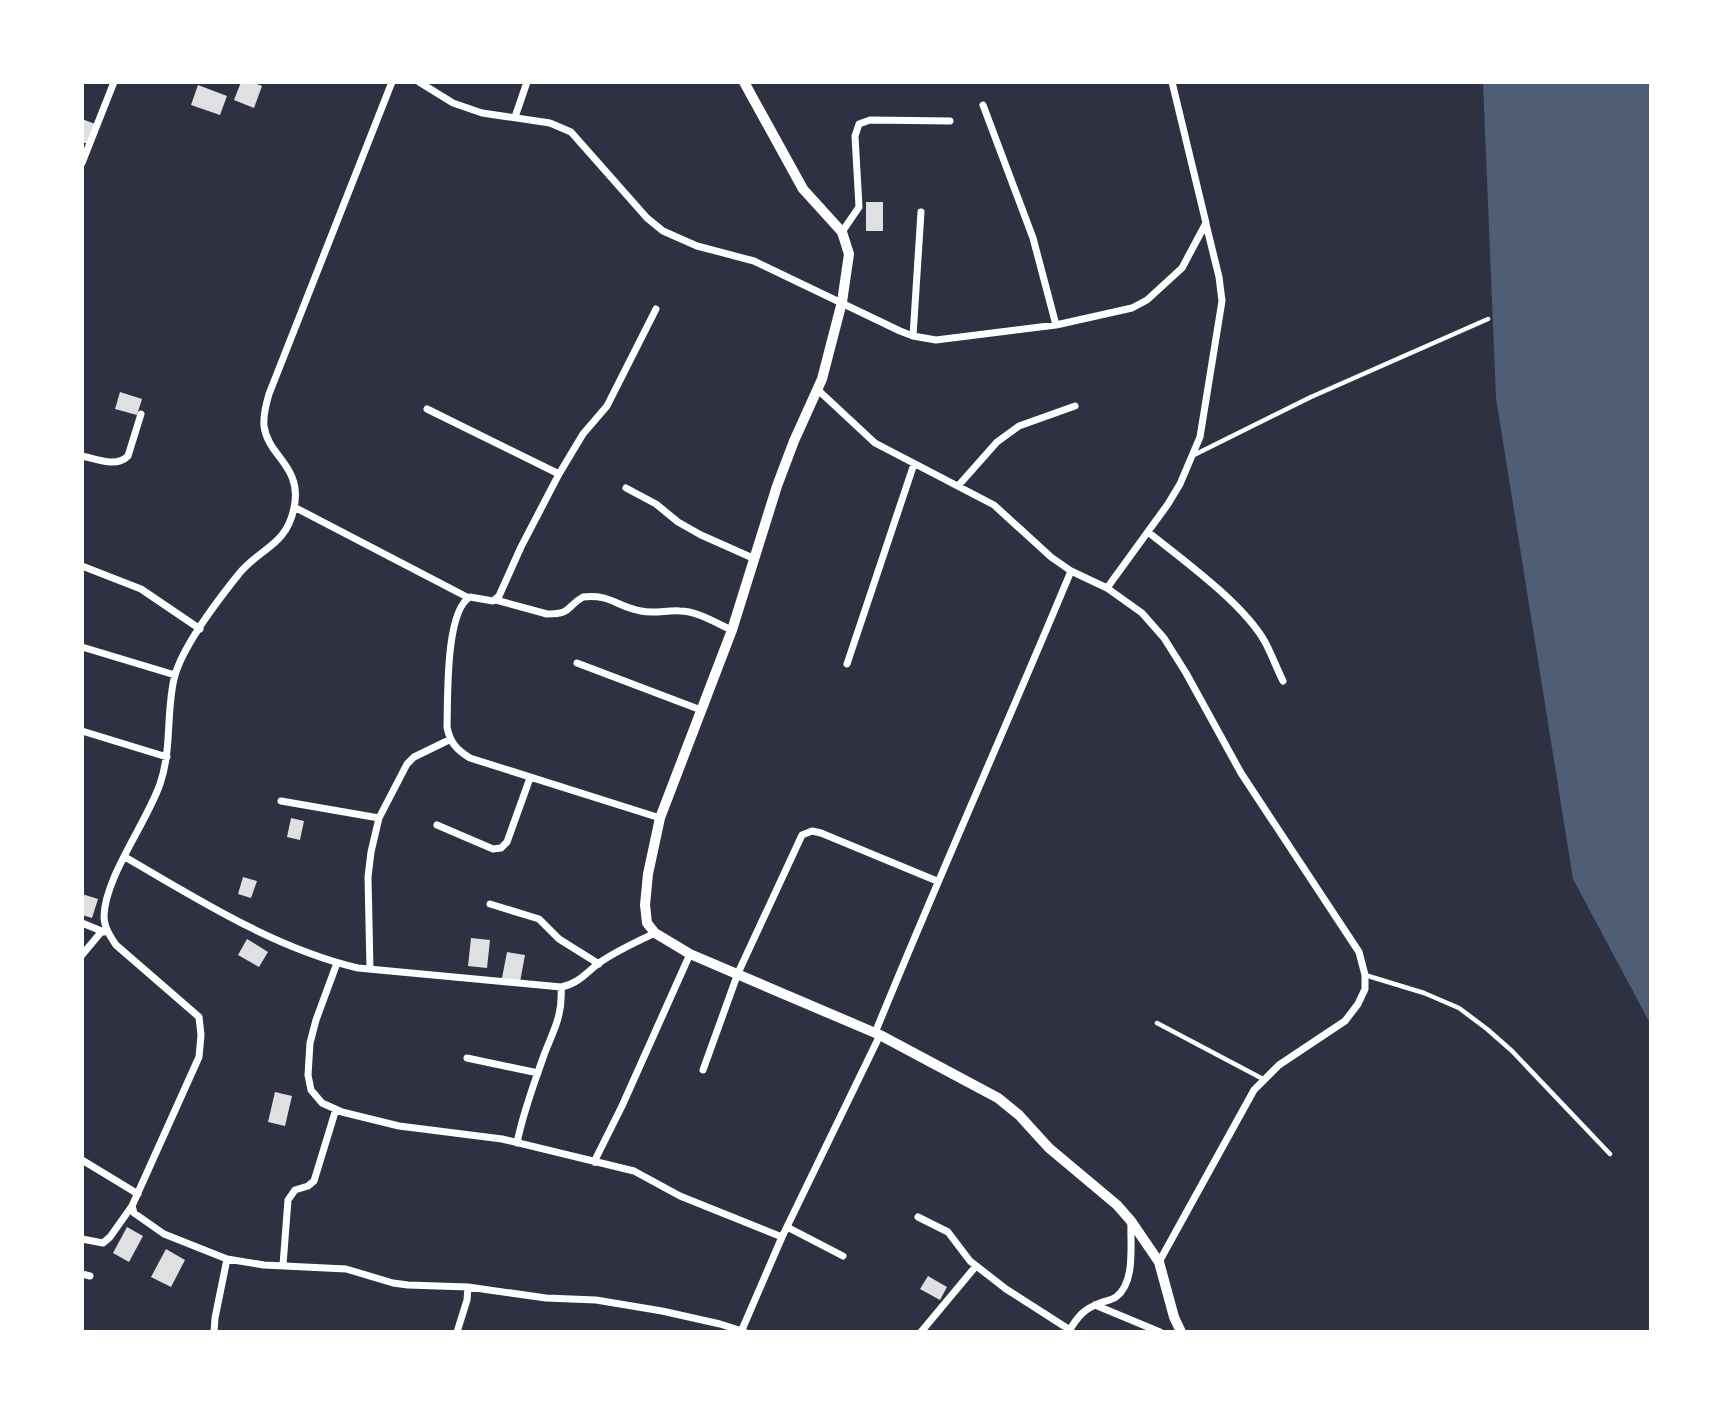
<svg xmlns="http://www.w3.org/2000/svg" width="1733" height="1414" viewBox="0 0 1733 1414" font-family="Commissioner,sans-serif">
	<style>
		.water { fill: #4f5d75 }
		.building { fill: #e0e0e3 }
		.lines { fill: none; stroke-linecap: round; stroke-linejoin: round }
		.service { stroke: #fff; stroke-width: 4.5 }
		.minor { stroke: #fff; stroke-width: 7 }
		.secondary { stroke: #fff; stroke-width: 10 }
	</style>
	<rect width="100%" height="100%" fill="#2d3142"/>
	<!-- water -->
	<path class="water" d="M1483 82H1651V1025L1573 879 1496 398Z"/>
	<!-- building -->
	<path class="building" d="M241 82H252L262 86 254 108 234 100Z
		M198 85 227 96 220 115 191 105Z
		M82 119 95 124 88 144 82 142Z
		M866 202H883V231H866Z
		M120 392 142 399 137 415 115 409Z
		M291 818 304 821 300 840 287 837Z
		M243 877 257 881 251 898 238 894Z
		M82 894 98 899 92 918 82 915Z
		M471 938 490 940 487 968 468 966Z
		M247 939 268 952 259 967 238 955Z
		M507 952 525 955 520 982 502 978Z
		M275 1092 292 1096 285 1126 268 1122Z
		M127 1227 143 1236 129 1262 113 1253Z
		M166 1249 185 1260 171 1287 151 1277Z
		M928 1276 947 1287 940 1300 920 1289Z"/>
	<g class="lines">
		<!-- service -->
		<path class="service" d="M1194 455 1311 397 1488 319
			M1365 975 1424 993 1459 1008 1487 1029 1512 1051 1610 1154
			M1157 1023 1263 1079"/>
		<!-- minor -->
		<path class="minor" d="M392 82 269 394C266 404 263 415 264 426 268 457 303 466 294 508 286 547 259 548 238 575 218 600 181 648 174 679 166 714 172 749 160 784 147 822 105 877 104 916 104 927 110 936 116 945L199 1017 201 1035 199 1057 132 1206 134 1213 164 1234 227 1259 264 1265 346 1269 393 1283 408 1285 468 1287 546 1298 596 1300 662 1311 720 1324 745 1332
			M419 82 453 103 482 113 550 123 571 132 647 218 663 231 697 246 754 261 900 331 913 336 936 340 1056 325 1132 308 1147 300 1182 268 1206 223 1172 82
			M983 105 1033 238 1056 325
			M515 117 527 82
			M82 163 114 82
			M842 232 859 207 855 136 859 124 870 120 950 121
			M656 309 607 406 583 434 559 474 521 547 499 596 493 601 470 597C445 611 448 700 447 727 450 743 457 750 470 758L660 818
			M913 336 921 212
			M818 390 875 443 994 505 1051 557 1071 571 1107 588 1142 613 1164 638 1186 673 1241 773 1359 952 1365 975V989L1358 1004 1345 1021 1279 1065 1254 1090 1159 1262
			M427 409 559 474
			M82 456C97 459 116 468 128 456L141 414
			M958 486 997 442 1019 426 1075 406
			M626 488 656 504 678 522 701 535 755 559
			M294 507 467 597
			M1148 532C1182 559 1244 604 1265 642 1272 655 1277 669 1283 681
			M82 566 141 589 200 629
			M1107 588 1168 504 1180 484 1200 437 1222 301 1219 277 1206 224
			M496 600 547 614C573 614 565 607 583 597 611 594 617 607 641 611 654 614 667 610 680 611 697 611 716 623 732 630
			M82 647 175 675
			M577 663 701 710
			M847 664 914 464
			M82 731 167 757
			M281 801 379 818
			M437 825 493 849 501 848 507 842 530 778
			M125 857C199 900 274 948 358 968L561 987C578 984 586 973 599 963 616 951 636 942 655 933
			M490 904 539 919 559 939 599 964
			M82 923 104 932
			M82 955 102 931
			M337 963 316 1020 310 1043 308 1075 311 1090 322 1103 342 1112 399 1126 502 1139 634 1171 680 1196 782 1237
			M370 969 368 877 371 852 379 818 407 764 414 757 449 740
			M875 1033C938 878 1007 725 1071 571
			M467 1058 538 1073
			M703 1070 738 973 802 835 812 831 821 833 937 881
			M517 1143C523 1112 534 1084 544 1055 554 1029 563 1015 561 987
			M82 1160 138 1194
			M594 1162 622 1106 690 954
			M918 1217 948 1232 970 1261 1006 1289 1070 1330
			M787 1227 843 1256
			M82 1239 103 1243 110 1237 132 1206
			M283 1265 288 1200 295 1190 308 1186 314 1181 336 1109
			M82 1274 90 1276
			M1095 1305 1160 1332
			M1069 1331C1078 1316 1084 1309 1100 1303 1105 1301 1112 1300 1116 1297 1136 1282 1130 1244 1131 1223
			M214 1332 215 1318 227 1259
			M457 1332 467 1300 468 1287
			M741 1332 782 1237 880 1035
			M921 1332 976 1266"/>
		<!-- secondary -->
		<path class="secondary" d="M744 82 803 189 842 232 849 254 842 302 822 379 794 441 777 486 732 630 660 818 648 874 645 905 647 923 655 933 690 954 880 1035 998 1098 1019 1115 1049 1148 1117 1205 1131 1221 1159 1262 1174 1317 1181 1332"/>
	</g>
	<!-- border -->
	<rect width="1733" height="1414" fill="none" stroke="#ffffff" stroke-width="168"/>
</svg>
